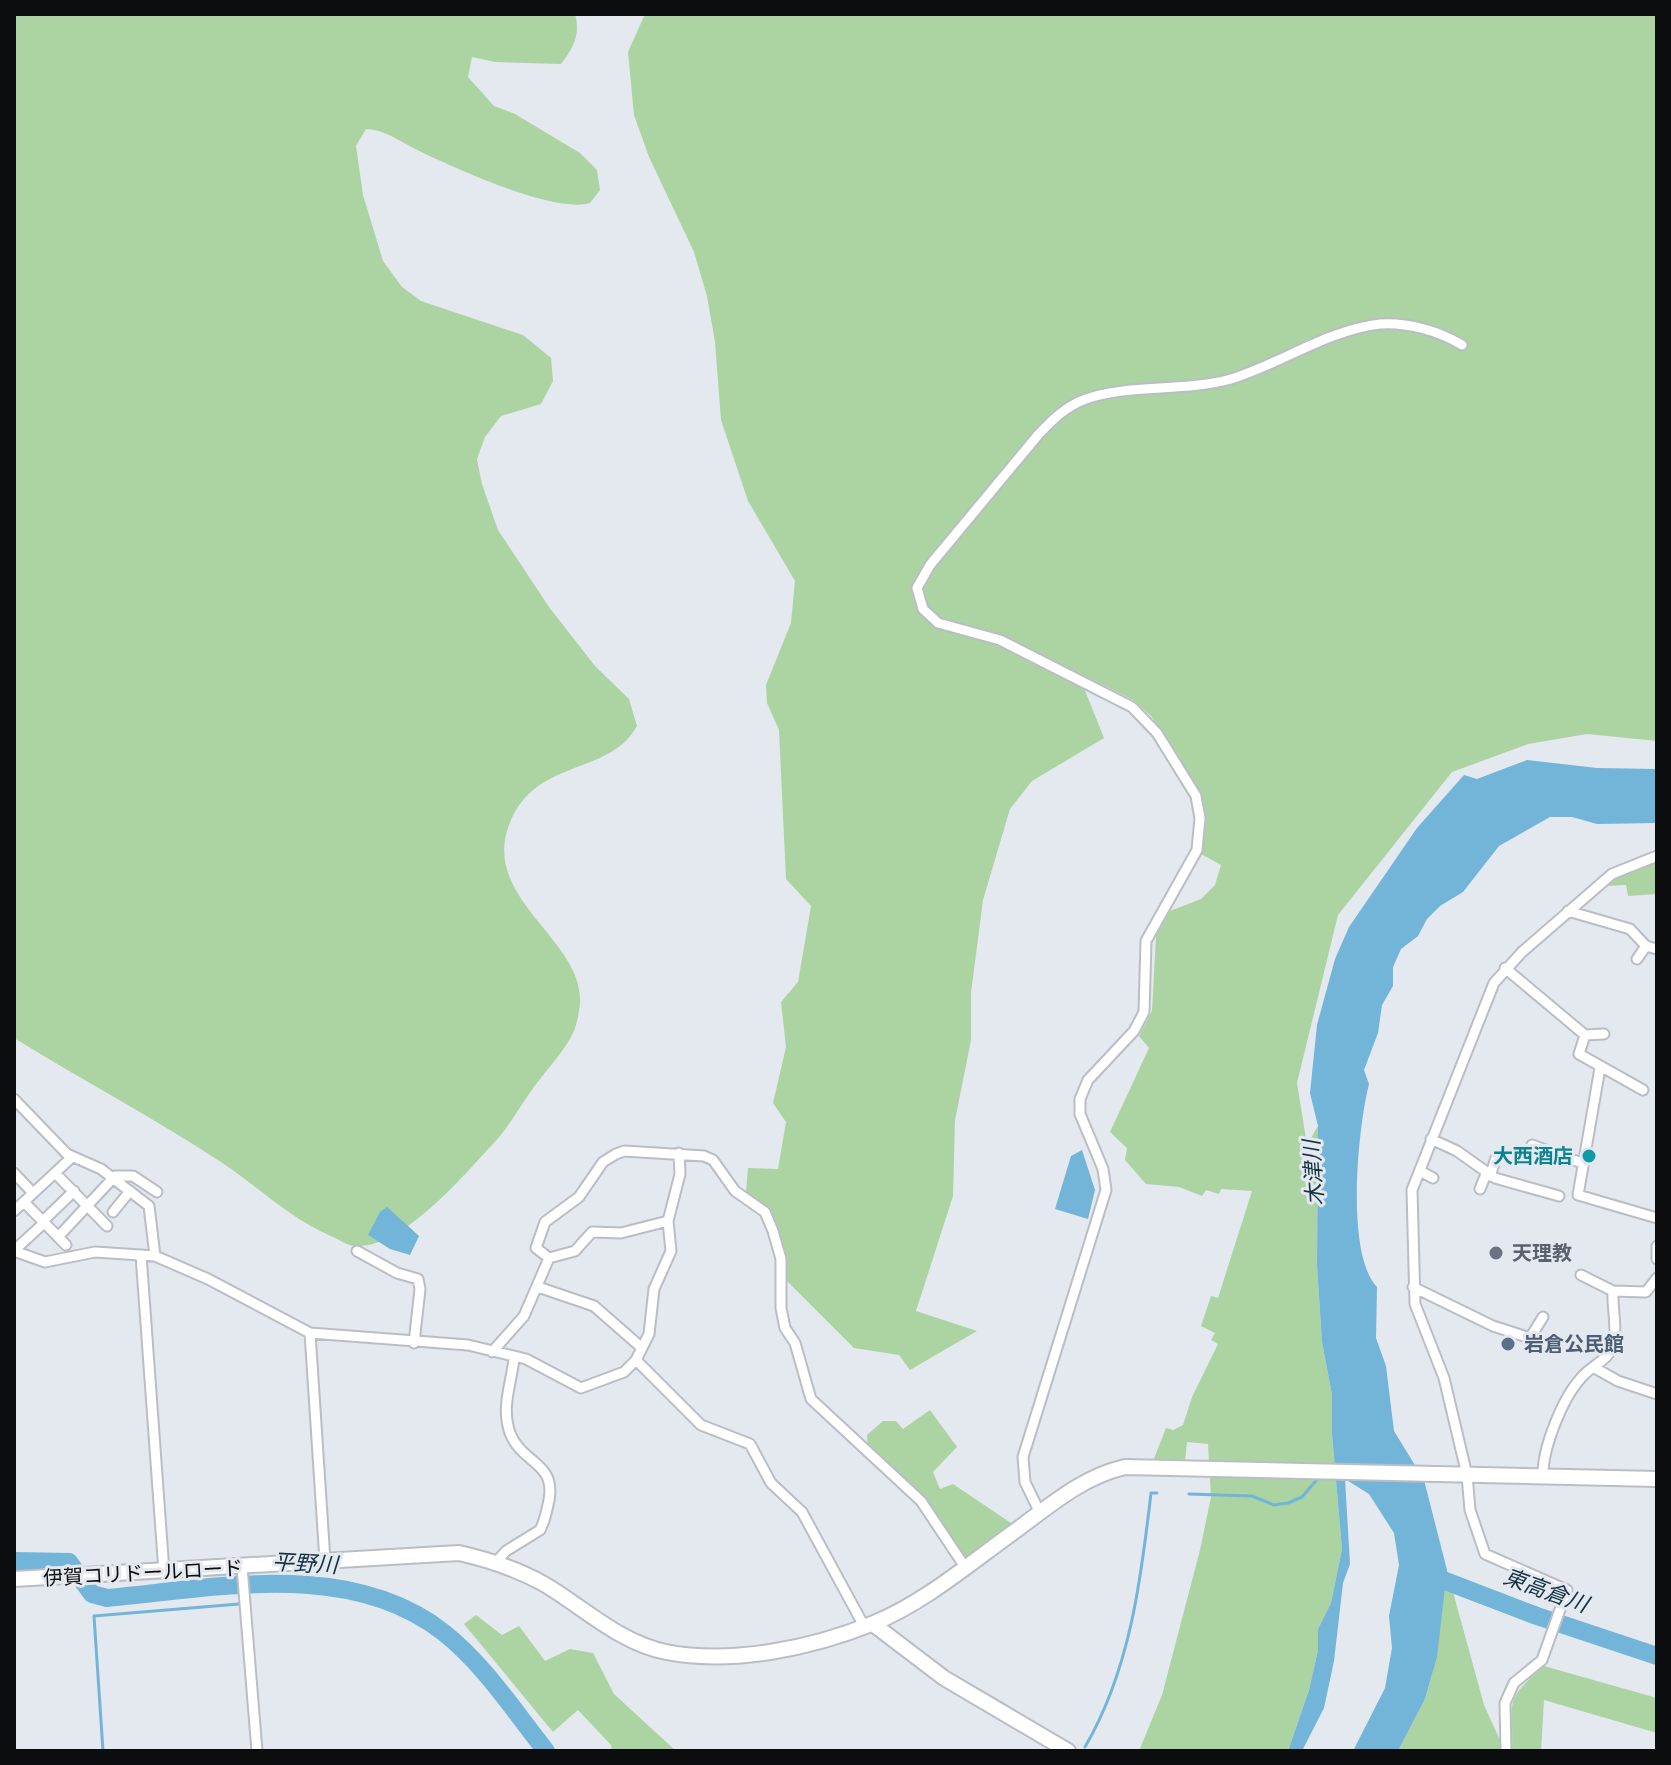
<svg xmlns="http://www.w3.org/2000/svg" width="1671" height="1765" viewBox="0 0 1671 1765" font-family="'Public Sans','Noto Sans JP',sans-serif">
	<style>
		.green { fill: #acd4a2 }
		.water { fill: #72b5d8 }
		.lines { fill: none; stroke-linecap: round; stroke-linejoin: round }
		.stream { stroke: #72b5d8; stroke-width: 3 }
		.river { stroke: #72b5d8; stroke-width: 18 }
		.street-casing { stroke: #babec4; stroke-width: 13 }
		.secondary-casing { stroke: #babec4; stroke-width: 18 }
		.street { stroke: #fff; stroke-width: 9 }
		.secondary { stroke: #fff; stroke-width: 14 }
		.culture-dot { fill: #0f9aa8; stroke: #e4e8ef; stroke-width: 3 }
		.worship-dot { fill: #6b7280; stroke: #e4e8ef; stroke-width: 3 }
		.service-dot { fill: #5c6f8a; stroke: #e4e8ef; stroke-width: 3 }
		.labels { text-anchor: middle; dominant-baseline: central; stroke-width: 6; stroke-linejoin: round; paint-order: stroke }
		.culture-label { font-size: 20px; font-weight: bold; fill: #0d838f; stroke: #e4e8ef; text-anchor: end }
		.worship-label { font-size: 20px; font-weight: bold; fill: #5b616d; stroke: #e4e8ef; text-anchor: start }
		.service-label { font-size: 20px; font-weight: bold; fill: #4e5e75; stroke: #e4e8ef; text-anchor: start }
		.street-label { font-size: 20px; fill: #0c0d0f; stroke: #e4e8ef }
		.water-label { font-size: 22px; font-style: italic; fill: #133242; stroke: #e4e8ef }
	</style>
	<rect width="100%" height="100%" fill="#e4e8ef"/>
	<!-- green -->
	<path class="green" d="M14 14H575C581 35 573 48 561 64L495 62 472 57 468 77 494 106 515 114 580 153 597 170 600 190 590 203C553 214 453 167 417 150 399 141 386 130 366 129L356 146 363 195 383 261 402 287 421 301 523 335 551 358 553 381 541 404 501 416 485 437 477 459 482 484 498 530 549 607 595 666 629 699 637 726C609 777 534 757 509 825 481 899 584 940 580 1003 579 1012 577 1025 573 1033 563 1054 544 1072 531 1091 518 1110 507 1129 492 1145 462 1177 401 1250 354 1246 347 1245 338 1239 331 1236 289 1218 259 1187 221 1162 154 1118 82 1080 14 1038Z
		M645 14H1657V741L1587 734 1528 744 1452 772 1338 915 1297 1083 1307 1145 1318 1126 1317 1266 1322 1342 1332 1395V1434L1342 1549 1331 1603 1318 1629V1650L1309 1690 1288 1751H1139L1162 1695 1200 1550 1211 1497 1208 1444 1187 1442 1185 1461H1153L1166 1428 1173 1430 1183 1425 1192 1397 1218 1344 1211 1340 1215 1333 1201 1326 1211 1296 1218 1298 1252 1191 1221 1189 1219 1194 1206 1190 1202 1196 1179 1187 1146 1184 1125 1160 1127 1148 1110 1132 1149 1048 1139 1036 1152 1011 1156 936 1170 911 1201 899 1215 885 1221 865 1201 854 1204 803 1178 754 1151 716 1133 700 1089 678 1084 688 1104 738 1032 781 1010 809 983 900 971 993V1040L955 1120 953 1196 916 1311 977 1331 910 1370 899 1355 854 1348 787 1281 775 1229 746 1193 748 1168 778 1169 786 1122 773 1103 786 1047 781 1002 798 982 811 906 786 879 779 730 767 703 766 685 791 623 795 581 748 501 721 420 715 342 707 296 694 252 649 157 634 115 628 52Z
		M1657 860V894L1628 896 1626 885 1604 886 1619 874Z
		M930 1410 957 1447 933 1472 940 1489 953 1484 1011 1523 1010 1530 968 1560 962 1558 948 1534 868 1449 867 1435 883 1421H896L903 1429Z
		M1447 1570 1484 1705 1500 1740 1501 1751H1398L1425 1699 1432 1675Z
		M476 1615 502 1635 519 1626 545 1661 570 1649 593 1653 614 1694 676 1751H612L611 1745 578 1710 553 1732 464 1624Z
		M1544 1666 1657 1698V1733L1544 1700 1541 1751H1512C1514 1701 1501 1703 1544 1666Z"/>
	<!-- water -->
	<path class="water" d="M1527 760 1597 768 1657 769V823L1597 824 1572 817H1550L1499 846 1463 892 1440 906 1427 919 1418 936 1401 949 1393 967V986L1382 1005 1378 1033 1364 1070 1369 1084C1358 1127 1345 1254 1377 1287L1376 1338 1386 1366 1394 1431 1424 1480 1447 1570 1437 1657 1425 1699 1398 1751H1353L1385 1688 1392 1648 1389 1616 1399 1565 1394 1533 1369 1494 1345 1479 1350 1564 1343 1583 1334 1661 1324 1708 1302 1751H1288L1309 1690 1318 1650V1629L1331 1603 1342 1549 1332 1434V1395L1322 1342 1317 1266 1318 1126 1310 1093 1317 1025 1335 959 1349 927 1417 828 1464 775 1477 779Z
		M1082 1150 1095 1190 1088 1219 1055 1209 1071 1156Z
		M387 1207 419 1236 410 1255 390 1249 368 1235 380 1212Z"/>
	<g class="lines">
		<!-- stream -->
		<path class="stream" d="M1189 1494 1252 1496 1274 1505 1288 1503 1302 1497 1320 1476
			M1085 1747C1130 1670 1141 1580 1151 1493H1157
			M103 1751 94 1616 239 1604"/>
		<!-- river -->
		<path class="river" d="M14 1561 69 1562 92 1594 107 1598C216 1588 349 1559 443 1632 484 1664 514 1711 546 1751
			M1422 1572 1537 1616 1657 1656"/>
		<defs>
			<path id="street" d="M1568 911 1630 929 1646 946 1657 949
				M1637 959 1646 946
				M1505 968 1585 1035 1579 1054 1643 1090
				M1585 1035 1604 1034
				M1600 1068 1578 1195 1657 1218
				M14 1099 67 1154 101 1169 149 1206 155 1256
				M1431 1139 1457 1151 1495 1178 1559 1196
				M1532 1145 1582 1163
				M1420 1171 1433 1178
				M14 1173 33 1193
				M55 1173 107 1226
				M1490 1176 1496 1158
				M1480 1189 1486 1174
				M24 1202 66 1245
				M14 1211 71 1158
				M113 1212 130 1191
				M43 1221 74 1191
				M58 1237 115 1176H133L157 1192
				M19 1246 44 1223
				M1657 1246V1259
				M14 1251 45 1262 95 1252 155 1256 208 1279 310 1333 468 1345 526 1359 581 1388 624 1372 636 1360 649 1334 654 1289 671 1251 668 1221 680 1174 679 1153
				M357 1251 397 1273 418 1279 420 1289 414 1343
				M141 1255 164 1572
				M549 1258 575 1251 592 1232 621 1233 668 1221
				M1581 1275 1613 1291 1646 1292 1657 1278
				M538 1287 594 1306 642 1348
				M1413 1287 1493 1326 1530 1338 1543 1317
				M310 1333 325 1561
				M492 1352 524 1316 549 1258 536 1248 545 1222 579 1197 603 1162 616 1154 624 1151 704 1156 713 1160 735 1191 765 1212 773 1231 781 1259V1308L785 1328 795 1343 811 1399 921 1501 965 1567
				M636 1360 701 1425 750 1444 771 1483 802 1512 864 1626
				M1593 1367 1618 1381 1657 1394
				M1543 1477C1542 1449 1562 1399 1581 1378 1592 1364 1610 1361 1614 1342 1617 1325 1612 1307 1613 1291
				M1040 1513 1025 1482 1023 1457 1106 1190 1103 1169 1080 1114V1099L1088 1080 1134 1031 1144 1012 1146 941 1197 850 1200 818 1196 796 1157 733 1132 707 1000 640 938 623 923 609 917 588 930 565 1038 435C1052 420 1066 406 1086 399 1128 384 1184 392 1231 379 1280 364 1328 330 1380 324 1407 322 1439 331 1462 345
				M497 1561 506 1551 540 1530C545 1521 547 1510 549 1500 556 1462 522 1464 510 1433 501 1407 511 1385 514 1359
				M242 1567 257 1751
				M1506 1751 1505 1703 1514 1683 1542 1660 1567 1590 1485 1554 1470 1510 1467 1475 1444 1378 1415 1304 1412 1190 1494 983 1522 952 1612 874 1657 856"/>
			<path id="secondary" d="M14 1579 459 1553C490 1560 517 1569 544 1584 583 1607 620 1643 666 1652 732 1665 812 1648 874 1623 923 1603 968 1565 1011 1534 1047 1508 1081 1477 1125 1467L1657 1479
				M873 1624 944 1678 1068 1751"/>
		</defs>
		<!-- street casing -->
		<use href="#street" class="street-casing"/>
		<!-- secondary casing -->
		<use href="#secondary" class="secondary-casing"/>
		<!-- street -->
		<use href="#street" class="street"/>
		<!-- secondary -->
		<use href="#secondary" class="secondary"/>
	</g>
	<!-- markers -->
	<circle class="culture-dot" cx="1589" cy="1156" r="8"/>
	<circle class="worship-dot" cx="1496" cy="1253" r="8"/>
	<circle class="service-dot" cx="1508" cy="1344" r="8"/>
	<g class="labels">
		<!-- culture labels -->
		<g class="culture-label">
			<text x="1573" y="1156">大西酒店</text>
		</g>
		<!-- worship labels -->
		<g class="worship-label">
			<text x="1512" y="1253">天理教</text>
		</g>
		<!-- service labels -->
		<g class="service-label">
			<text x="1524" y="1344">岩倉公民館</text>
		</g>
		<!-- street labels -->
		<g class="street-label">
			<text transform="translate(143 1573) rotate(-3)">伊賀コリドールロード</text>
		</g>
		<!-- water labels -->
		<g class="water-label">
			<text transform="translate(1313 1173) rotate(-94)">木津川</text>
			<text transform="translate(305 1563) rotate(3)">平野川</text>
			<text transform="translate(1546 1590) rotate(20)">東高倉川</text>
		</g>
	</g>
	<!-- border -->
	<rect width="1671" height="1765" fill="none" stroke="#0c0d0f" stroke-width="32"/>
</svg>
